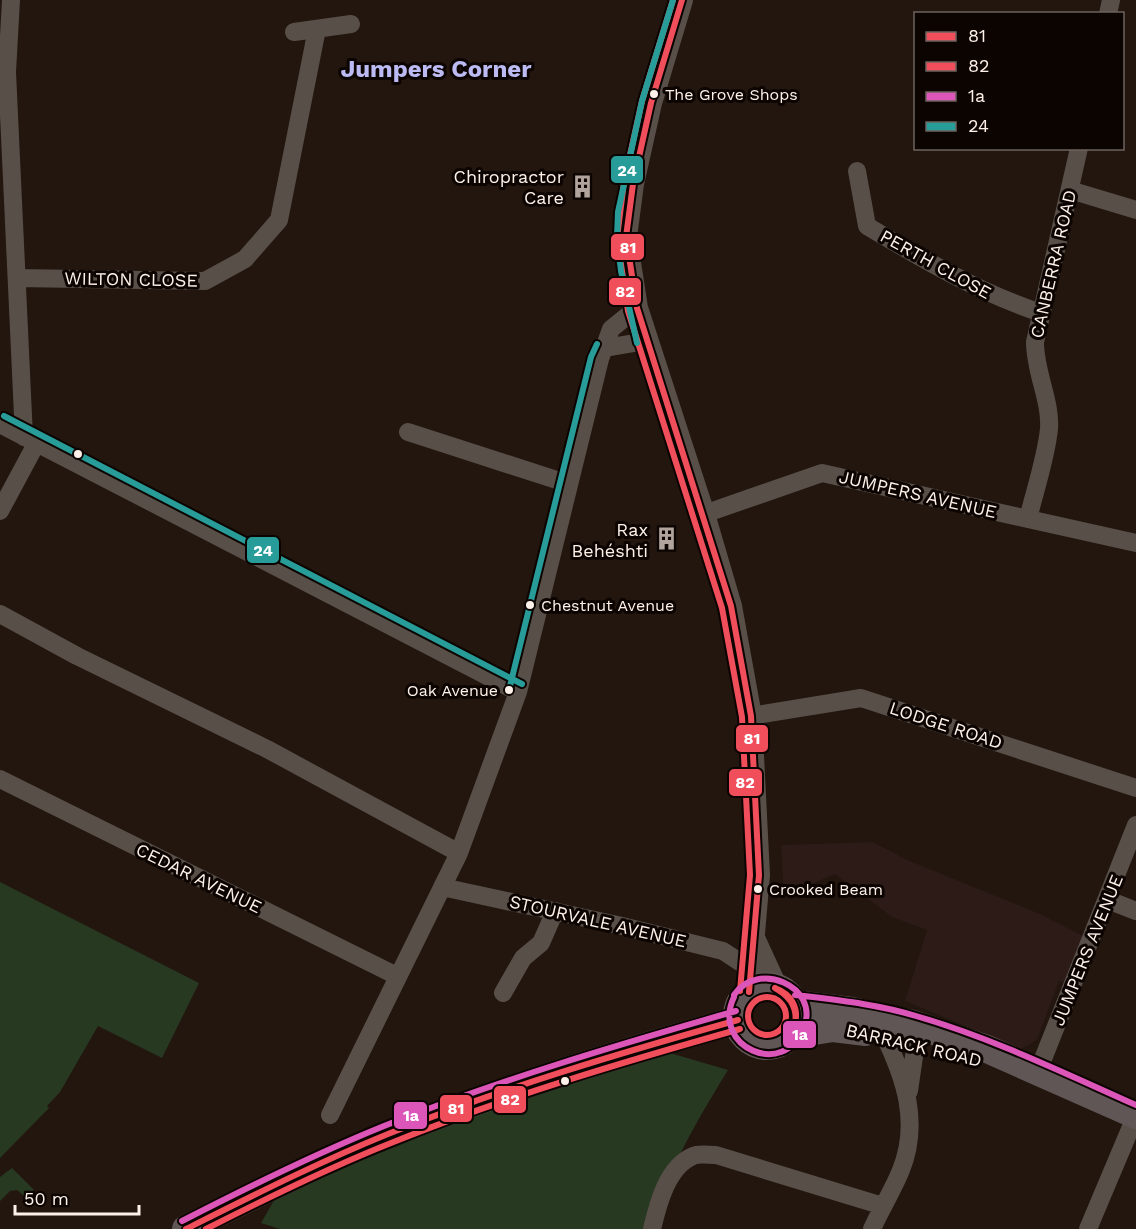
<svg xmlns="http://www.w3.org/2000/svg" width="1136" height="1229" viewBox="0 0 1136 1229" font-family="'Work Sans',sans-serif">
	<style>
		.commercial { fill: #2d1b18 }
		.green { fill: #283922 }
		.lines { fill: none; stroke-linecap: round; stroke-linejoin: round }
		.minor { stroke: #584f48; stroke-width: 18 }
		.tertiary { stroke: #584f48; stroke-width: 22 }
		.primary { stroke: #605655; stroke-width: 28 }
		.bus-1-casing { stroke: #0c0401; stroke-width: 10 }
		.bus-2-casing { stroke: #0c0401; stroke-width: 10 }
		.bus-3-casing { stroke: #0c0401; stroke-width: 10 }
		.bus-4-casing { stroke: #0c0401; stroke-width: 10 }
		.bus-1 { stroke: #f14e5b; stroke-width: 6 }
		.bus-2 { stroke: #f14e5b; stroke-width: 6 }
		.bus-3 { stroke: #db56b8; stroke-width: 6 }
		.bus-4 { stroke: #289c99; stroke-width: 6 }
		.bus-dot { fill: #fef1e9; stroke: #0c0401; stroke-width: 2 }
		.labels { text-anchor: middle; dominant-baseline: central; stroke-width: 6; stroke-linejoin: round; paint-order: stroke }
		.bus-label { font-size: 16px; fill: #fef1e9; stroke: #0c0401; text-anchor: start }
		.poi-label { font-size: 18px; fill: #fef1e9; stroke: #0c0401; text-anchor: end }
		.street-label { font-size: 18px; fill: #fef1e9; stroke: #0c0401 }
		.district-label { font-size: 24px; font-weight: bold; fill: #bbbaf3; stroke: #0c0401 }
		.line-badge { stroke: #0c0401; stroke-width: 2 }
		.badge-label { font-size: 16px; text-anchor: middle; font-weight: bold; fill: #fff }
	</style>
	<rect width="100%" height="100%" fill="#22160e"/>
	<!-- commercial -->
	<path class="commercial" d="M873 842 907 860 1040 914 1091 940 1074 986 1059 981 1037 1040 1021 1049 905 1001 927 930 892 917 835 874 784 896 781 845Z"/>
	<!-- green -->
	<path class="green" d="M0 882 199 983 162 1058 98 1026 60 1092 47 1106 49 1108 0 1158Z
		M646 1046 728 1070C697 1121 667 1170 652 1229H280L261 1223 287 1178Z
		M12 1168 34 1190 25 1197 17 1190 10 1191 0 1201V1177Z"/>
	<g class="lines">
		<!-- minor -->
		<path class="minor" d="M11 0 7 72 24 437
			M1108 14 1111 0
			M294 32 351 24
			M857 171 867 226C924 260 978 292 1041 313
			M1070 190 1136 210
			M17 278 205 281 245 259 279 220 317 29
			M605 348 646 341
			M0 424 518 692
			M408 432 569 484
			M0 511 36 444
			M704 514 822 473 1136 543
			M1028 519C1035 490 1046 458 1049 429 1051 400 1035 373 1035 342L1079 148
			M0 614 77 656 267 749 459 853
			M751 716 861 698 1136 788
			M0 779 397 976
			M442 887 622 926 723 951 749 968
			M1108 900 1136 911
			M503 993 523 958 541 943 555 911
			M908 1023 916 1043 909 1091
			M1037 1074 1136 825
			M330 1115 459 853 518 692 600 359 611 329 637 308
			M652 1229C658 1204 667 1167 693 1156 699 1153 709 1155 716 1155L883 1206
			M872 1229C881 1209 893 1190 901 1170 920 1123 905 1078 884 1035
			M1088 1229 1136 1115"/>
		<!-- tertiary -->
		<path class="tertiary" d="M682 0 651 103 633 184 626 237 637 308 704 514 731 606 751 716 759 875 749 992
			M755 940 777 988"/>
		<!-- primary -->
		<path class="primary" d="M737 1016a30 30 0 1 1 60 0a30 30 0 1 1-60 0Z
			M794 1004 852 1011 913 1024 987 1049 1136 1115
			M789 1035 833 1028 866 1032
			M186 1229C261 1191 338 1153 417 1123 522 1083 630 1050 738 1020"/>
		<defs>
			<path id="bus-1" d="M682 0 651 103 633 184 626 237 637 308 731 606 751 716 759 875 749 992
				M775 988C791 994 799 1007 795 1024
				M775 988C790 996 798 1007 795 1024
				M186 1229C252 1196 319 1162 388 1134 502 1088 620 1053 738 1020"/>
			<path id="bus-2" d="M673 0 642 101 624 182 617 238 628 311 722 608 742 717 750 875 740 991
				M748 1016a19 19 0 1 1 38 0a19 19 0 1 1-38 0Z
				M206 1229C267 1198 328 1168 391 1143 505 1097 623 1062 740 1029"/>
			<path id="bus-3" d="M795 995C836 1000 877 1004 916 1016 992 1038 1064 1073 1136 1105
				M734 997C710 1047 785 1080 804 1027 820 986 757 960 734 995
				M182 1221C248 1187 315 1154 384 1126 499 1080 617 1045 736 1011"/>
			<path id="bus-4" d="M637 343 621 271 617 237 618 212 642 101 673 0
				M4 416 522 684
				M509 690 591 357 597 344"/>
		</defs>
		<!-- bus-1 casing -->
		<use href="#bus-1" class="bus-1-casing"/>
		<!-- bus-2 casing -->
		<use href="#bus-2" class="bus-2-casing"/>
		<!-- bus-3 casing -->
		<use href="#bus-3" class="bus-3-casing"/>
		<!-- bus-4 casing -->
		<use href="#bus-4" class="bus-4-casing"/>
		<!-- bus-1 -->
		<use href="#bus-1" class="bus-1"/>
		<!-- bus-2 -->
		<use href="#bus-2" class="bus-2"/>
		<!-- bus-3 -->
		<use href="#bus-3" class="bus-3"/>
		<!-- bus-4 -->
		<use href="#bus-4" class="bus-4"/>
	</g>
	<!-- icons -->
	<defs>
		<symbol id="building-bare" viewBox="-9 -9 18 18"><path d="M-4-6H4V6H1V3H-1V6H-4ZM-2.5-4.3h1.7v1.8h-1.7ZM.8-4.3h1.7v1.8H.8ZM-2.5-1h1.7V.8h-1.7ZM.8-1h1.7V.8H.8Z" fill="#b1a49c" stroke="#0c0401" stroke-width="2.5" paint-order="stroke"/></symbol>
	</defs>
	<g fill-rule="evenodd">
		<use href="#building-bare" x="566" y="170" width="33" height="33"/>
		<use href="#building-bare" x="650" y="522" width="33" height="33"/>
	</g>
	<!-- markers -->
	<g class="bus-dot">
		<circle cx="654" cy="94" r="5"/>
		<circle cx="78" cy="454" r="5"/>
		<circle cx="530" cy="605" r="5"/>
		<circle cx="509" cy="690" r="5"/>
		<circle cx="758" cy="889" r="5"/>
		<circle cx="565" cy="1081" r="5"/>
	</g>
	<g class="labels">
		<!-- bus labels -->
		<g class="bus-label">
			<text x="665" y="94">The Grove Shops</text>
			<text x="541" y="605">Chestnut Avenue</text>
			<text x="498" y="690" text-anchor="end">Oak Avenue</text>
			<text x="769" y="889">Crooked Beam</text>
		</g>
		<!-- poi labels -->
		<g class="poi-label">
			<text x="564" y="176">Chiropractor<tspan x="564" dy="21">Care</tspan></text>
			<text x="648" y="529">Rax<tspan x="648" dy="21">Behéshti</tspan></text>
		</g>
		<!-- street labels -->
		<g class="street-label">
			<text transform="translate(936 264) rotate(29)">PERTH CLOSE</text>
			<text transform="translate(1053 264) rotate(-77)">CANBERRA ROAD</text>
			<text transform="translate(131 279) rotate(1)">WILTON CLOSE</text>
			<text transform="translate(918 494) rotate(13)">JUMPERS AVENUE</text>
			<text transform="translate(946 725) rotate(18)">LODGE ROAD</text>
			<text transform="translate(199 878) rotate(26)">CEDAR AVENUE</text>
			<text transform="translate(598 921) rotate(13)">STOURVALE AVENUE</text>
			<text transform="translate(1087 950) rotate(-68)">JUMPERS AVENUE</text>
			<text transform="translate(914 1045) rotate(13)">BARRACK ROAD</text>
		</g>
		<!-- district labels -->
		<g class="district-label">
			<text x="436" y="69">Jumpers Corner</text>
		</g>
	</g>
	<g class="line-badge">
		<rect x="610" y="155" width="34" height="29" rx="6" fill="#289c99"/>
		<rect x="610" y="233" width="35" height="28" rx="6" fill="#f14e5b"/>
		<rect x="608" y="277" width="34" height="29" rx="6" fill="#f14e5b"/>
		<rect x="246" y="536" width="34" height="28" rx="6" fill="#289c99"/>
		<rect x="735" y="724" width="34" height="29" rx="6" fill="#f14e5b"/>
		<rect x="728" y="768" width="35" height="29" rx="6" fill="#f14e5b"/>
		<rect x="782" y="1020" width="35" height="29" rx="6" fill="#db56b8"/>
		<rect x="493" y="1085" width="34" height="29" rx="6" fill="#f14e5b"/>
		<rect x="439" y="1094" width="34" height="29" rx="6" fill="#f14e5b"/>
		<rect x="393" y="1101" width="35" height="29" rx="6" fill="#db56b8"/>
	</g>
	<g class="badge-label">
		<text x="627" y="176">24</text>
		<text x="628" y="253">81</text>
		<text x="625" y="297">82</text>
		<text x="263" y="556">24</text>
		<text x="752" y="744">81</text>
		<text x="745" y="788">82</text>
		<text x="800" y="1040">1a</text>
		<text x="510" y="1105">82</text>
		<text x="456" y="1114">81</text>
		<text x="411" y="1121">1a</text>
	</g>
	<!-- legend -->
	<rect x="914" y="12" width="210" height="138" fill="#0c0401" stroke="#6d635e" stroke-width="1.5"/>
	<rect x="926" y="32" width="30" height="9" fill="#f14e5b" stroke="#6d635e" stroke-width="1.5"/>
	<text x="968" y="42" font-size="18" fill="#fef1e9">81</text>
	<rect x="926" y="62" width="30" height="9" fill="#f14e5b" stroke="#6d635e" stroke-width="1.5"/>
	<text x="968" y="72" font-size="18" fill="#fef1e9">82</text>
	<rect x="926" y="92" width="30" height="9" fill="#db56b8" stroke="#6d635e" stroke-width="1.5"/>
	<text x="968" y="102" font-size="18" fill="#fef1e9">1a</text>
	<rect x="926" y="122" width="30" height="9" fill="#289c99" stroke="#6d635e" stroke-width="1.5"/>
	<text x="968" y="132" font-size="18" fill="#fef1e9">24</text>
	<!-- scale -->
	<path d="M15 1205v9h124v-9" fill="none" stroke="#fef1e9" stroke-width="3"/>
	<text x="24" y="1205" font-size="18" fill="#fef1e9" stroke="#0c0401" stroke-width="4.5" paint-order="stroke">50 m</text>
</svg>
